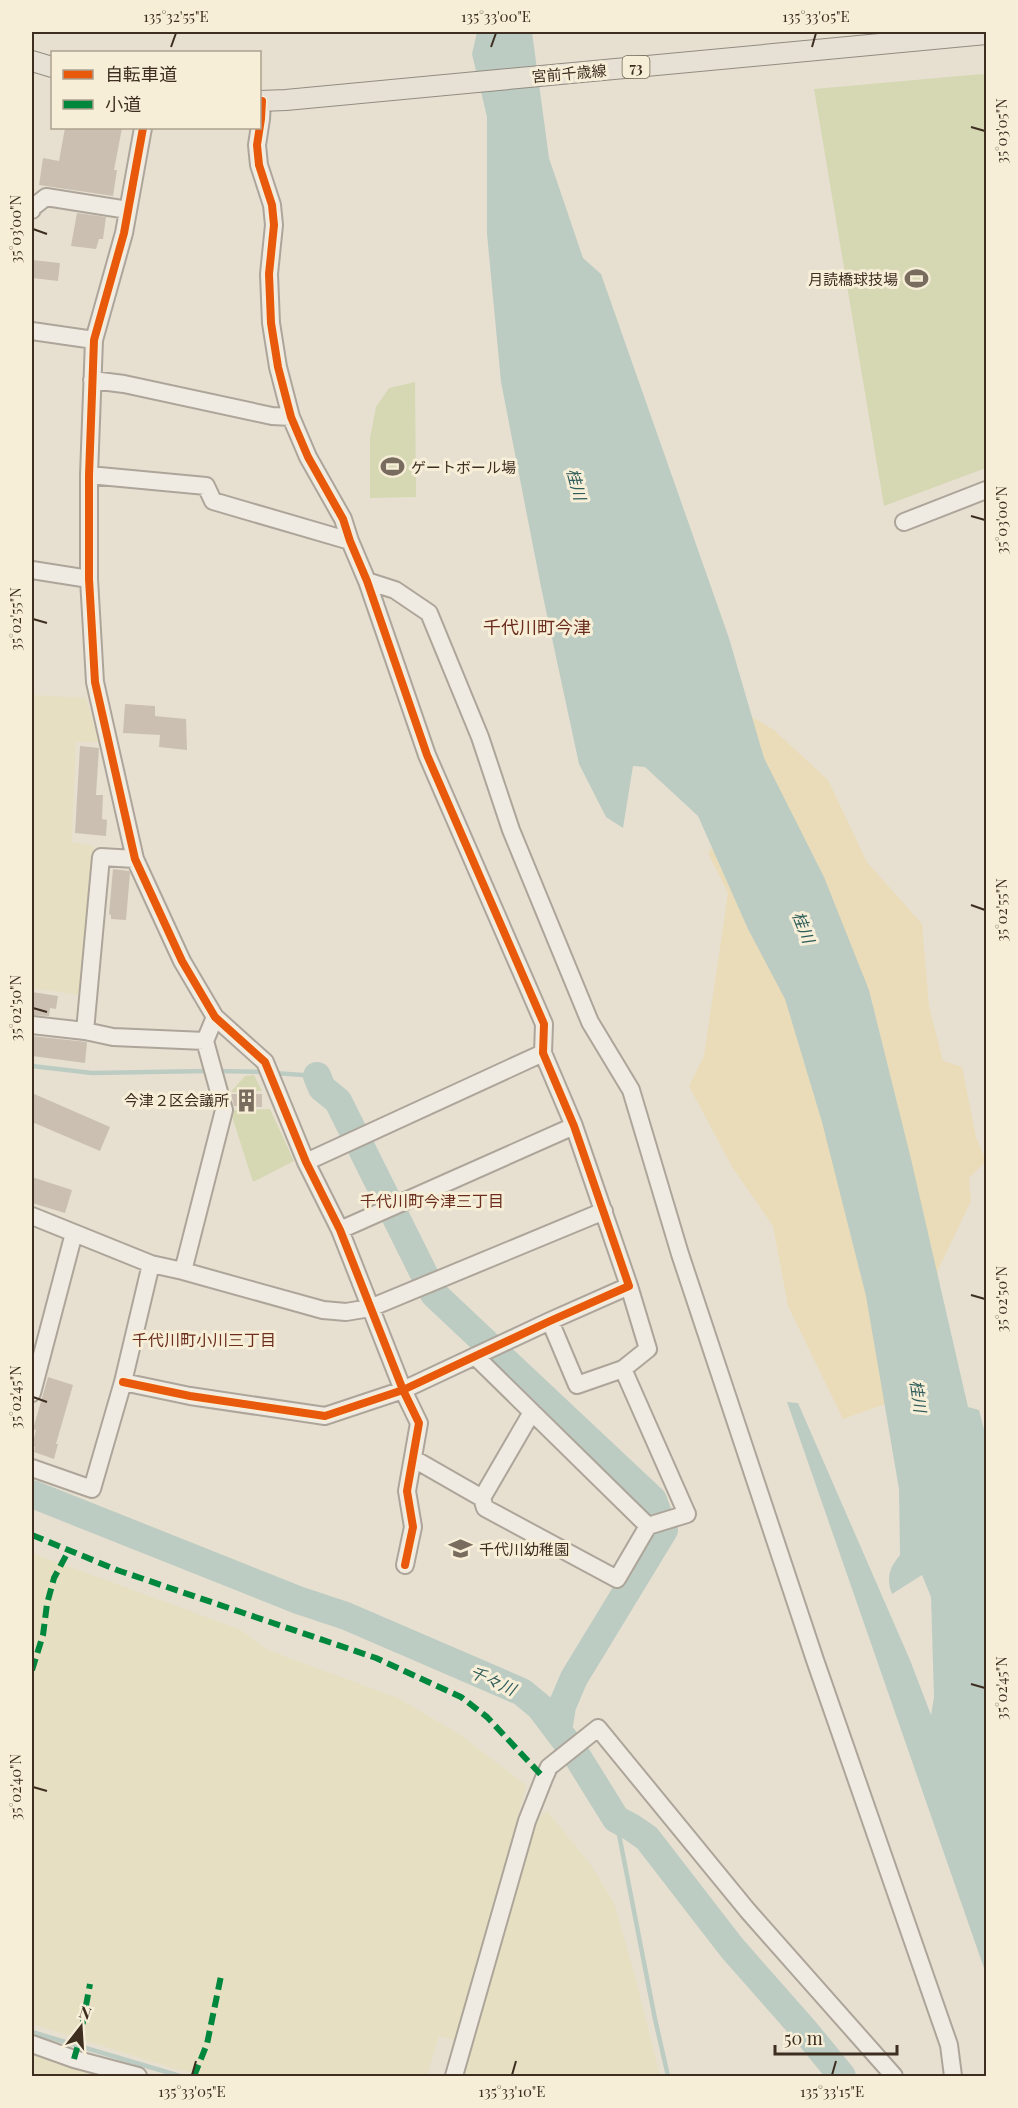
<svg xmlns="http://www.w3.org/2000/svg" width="1018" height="2108" viewBox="0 0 1018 2108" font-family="'Playfair Display','Noto Sans JP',serif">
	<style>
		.farmland { fill: #e6dfc2 }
		.green { fill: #d6d7b3 }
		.sand { fill: #eadcb9 }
		.water { fill: #bcccc2 }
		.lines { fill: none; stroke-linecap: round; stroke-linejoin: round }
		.stream { stroke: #bcccc2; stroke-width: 4.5 }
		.river { stroke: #bcccc2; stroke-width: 28 }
		.building { fill: #cbbfb2 }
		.minor-casing { stroke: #ada599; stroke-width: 20 }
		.major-casing { stroke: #928b80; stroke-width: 22 }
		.minor { stroke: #efebe3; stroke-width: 16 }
		.major { stroke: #e6e1d4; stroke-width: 20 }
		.quiet { stroke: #00873e; stroke-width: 6; stroke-dasharray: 12 6; stroke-linecap: butt }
		.cycleway-casing { stroke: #f7eed8; stroke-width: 11 }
		.cycleway { stroke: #e8590c; stroke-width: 8 }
		.ticks { fill: none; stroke: #3d2e20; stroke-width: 2 }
		.labels { text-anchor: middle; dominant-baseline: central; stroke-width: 6; stroke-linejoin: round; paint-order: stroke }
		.shield { fill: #f7eed8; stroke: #756857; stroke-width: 1.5 }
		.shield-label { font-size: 14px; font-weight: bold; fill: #3d2e20 }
		.street-label { font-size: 15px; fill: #3d2e20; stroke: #f7eed8 }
		.poi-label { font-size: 15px; fill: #3d2e20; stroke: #f7eed8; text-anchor: end }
		.water-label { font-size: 16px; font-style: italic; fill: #2f5d5a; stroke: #f7eed8 }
		.neighbourhood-label { font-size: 16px; fill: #6b2e1e; stroke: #f7eed8 }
		.quarter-label { font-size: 18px; fill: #6b2e1e; stroke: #f7eed8 }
		.neatline { fill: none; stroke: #3d2e20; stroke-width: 2 }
		.ticks-label { font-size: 15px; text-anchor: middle; fill: #3d2e20 }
	</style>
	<rect width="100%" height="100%" fill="#e7e0d1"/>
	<!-- farmland -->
	<path class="farmland" d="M32 695 86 698 99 742H76L72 842 94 846 79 995 32 988Z
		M32 1553 239 1629 268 1650 398 1698 459 1734 526 1785 461 2042 439 2036 427 2076H208L176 2069 32 2024Z
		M547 1811 591 1865 614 1903 636 1979 660 2076H458L534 1822Z
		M32 2053 120 2076H32Z"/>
	<!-- green -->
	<path class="green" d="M982 74 986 75V468L884 506 814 89Z
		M415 382 416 497 370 498V438L376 407 389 388Z
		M254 1075 262 1091 231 1092 245 1076Z
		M270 1109 294 1161 253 1182 230 1110Z"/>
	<!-- sand -->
	<path class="sand" d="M740 710 774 730 828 780 867 862 922 924 929 1006 943 1061 962 1067 976 1137 986 1161 969 1178 971 1201 938 1270 932 1326 899 1399 843 1419 788 1306 773 1226 732 1167 689 1086 704 1056 728 893 708 853 726 825Z"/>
	<!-- water -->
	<path class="water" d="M477 32H532L549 158 583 258 601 274 729 638 764 758 824 877 869 990 911 1159 968 1407 979 1410 986 1437V1974L787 1402 798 1403 910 1660 931 1715 934 1697 931 1597 922 1575 892 1594C886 1578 889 1568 900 1555L899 1489 866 1296 822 1122 785 999 748 929 698 816 645 767 633 766 623 828 606 817 579 764 541 587 501 382 487 234V117L472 54Z"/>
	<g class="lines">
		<!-- stream -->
		<path class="stream" d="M32 1066 92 1073 208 1071
			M217 1071 265 1072
			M274 1073 317 1076
			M616 1819 655 2019 668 2076
			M32 2032 180 2076"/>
		<!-- river -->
		<path class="river" d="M317 1076 322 1088 338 1101 434 1294 653 1500 664 1530 574 1678 562 1706 558 1731
			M32 1494 298 1600 346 1616 522 1692 540 1707 577 1756 616 1819 631 1827 647 1838 732 1948 806 2032 842 2076"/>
	</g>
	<!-- building -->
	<path class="building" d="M65 128H122L114 170H117L113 196 39 185 43 158 59 161Z
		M77 213 106 217 103 239H99L96 249 71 246Z
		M32 260 60 263 58 281 32 278Z
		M125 704 155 706V716L186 719 187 750 159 747 160 735 123 733Z
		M80 746 99 748 96 795H103L102 819 107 820 106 836 75 833Z
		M113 869 129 871 130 873 126 920 111 919V915L109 914Z
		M32 992 58 996 56 1009 50 1008 49 1016 32 1015Z
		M32 1036 87 1042 85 1063 32 1056Z
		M32 1093 110 1127 100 1151 32 1122Z
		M231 1094H262V1107L234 1106Z
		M32 1177 72 1190 65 1213 32 1203Z
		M48 1377 73 1385 56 1444H58L54 1459 34 1452 35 1447 32 1446 36 1430 33 1429Z"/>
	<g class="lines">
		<defs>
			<path id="minor" d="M143 128 124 233 94 340 89 475V579L95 682 135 859 182 961 215 1017 265 1062 306 1162 340 1230 403 1390 419 1423 407 1491 413 1527 405 1565
				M32 210V208L46 197 128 210
				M32 331 94 340
				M92 380 124 384 272 416 291 417
				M89 475 206 486 213 501 350 541
				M904 522 986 490
				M32 570 89 579
				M367 581 395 590 429 613 480 737 511 830 590 1022 631 1090 680 1254 815 1660 949 2045 953 2076
				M32 1025 85 1031 113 1037 205 1041
				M85 1031 101 857 135 859
				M306 1162 543 1053
				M32 1216 151 1264 183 1271 323 1310 346 1312 370 1308 604 1211
				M340 1230 574 1126
				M183 1271 224 1110 205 1041 215 1017
				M550 1321 577 1385 623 1369 648 1349 629 1286
				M475 1356 648 1526
				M123 1382 190 1396 325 1416 403 1390 550 1321 629 1286 574 1126 543 1053 544 1024 427 755 367 581 350 541 343 519 308 457 291 417 278 367 271 323 269 274 274 225 272 205 259 165 257 145 261 119 262 101
				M32 1393 74 1233
				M532 1412 482 1498 485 1508 617 1579 648 1526 687 1514 623 1369
				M414 1459 482 1498
				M32 1468 92 1489 123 1382 151 1264
				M32 2044 74 2059 138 2076
				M454 2076 527 1821 544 1778 549 1767 598 1728 748 1911 894 2076"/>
			<path id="major" d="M32 61 52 67
				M260 101 286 100 986 34"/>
		</defs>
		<!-- minor casing -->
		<use href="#minor" class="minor-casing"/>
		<!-- major casing -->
		<use href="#major" class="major-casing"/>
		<!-- minor -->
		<use href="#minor" class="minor"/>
		<!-- major -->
		<use href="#major" class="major"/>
		<!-- quiet -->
		<path class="quiet" d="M32 1535 117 1570 376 1658 461 1697 487 1717 544 1778
			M32 1670 43 1635 47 1604 54 1578 69 1550
			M74 2059 80 2038 90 1984
			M194 2076 207 2044 221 1976"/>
		<defs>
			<path id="cycleway" d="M143 128 124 233 94 340 89 475V579L95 682 135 859 182 961 215 1017 265 1062 306 1162 340 1230 403 1390 419 1423 407 1491 413 1527 405 1565
				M123 1382 190 1396 325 1416 403 1390 550 1321 629 1286 574 1126 543 1053 544 1024 427 755 367 581 350 541 343 519 308 457 291 417 278 367 271 323 269 274 274 225 272 205 259 165 257 145 261 119 262 101"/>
		</defs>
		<!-- cycleway casing -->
		<use href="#cycleway" class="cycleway-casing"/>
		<!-- cycleway -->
		<use href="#cycleway" class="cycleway"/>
	</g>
	<!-- ticks -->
	<path class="ticks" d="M171 47 176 33M491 47 496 33M812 47 816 33M971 127 985 131M33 229 47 234M971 516 985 520M33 619 47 623M971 905 985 910M33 1008 47 1012M971 1295 985 1299M33 1397 47 1402M971 1684 985 1688M33 1787 47 1791M192 2075 196 2061M512 2075 516 2061M832 2075 836 2061"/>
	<!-- icons -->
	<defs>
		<symbol id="stadium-bare" viewBox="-9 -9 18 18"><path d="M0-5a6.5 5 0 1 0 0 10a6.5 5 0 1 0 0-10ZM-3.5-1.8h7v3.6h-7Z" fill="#786c5e" stroke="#f7eed8" stroke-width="2.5" paint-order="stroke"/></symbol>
		<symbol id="building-bare" viewBox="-9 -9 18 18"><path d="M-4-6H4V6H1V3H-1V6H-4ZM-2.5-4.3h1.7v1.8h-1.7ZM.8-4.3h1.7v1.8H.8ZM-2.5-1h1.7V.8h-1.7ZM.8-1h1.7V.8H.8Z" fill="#786c5e" stroke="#f7eed8" stroke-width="2.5" paint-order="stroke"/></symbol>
		<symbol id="school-bare" viewBox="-9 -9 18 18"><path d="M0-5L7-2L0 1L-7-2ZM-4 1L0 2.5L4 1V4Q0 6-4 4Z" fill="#786c5e" stroke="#f7eed8" stroke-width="2.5" paint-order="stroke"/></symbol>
	</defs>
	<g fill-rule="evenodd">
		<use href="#stadium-bare" x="900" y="262" width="33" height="33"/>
		<use href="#stadium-bare" x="376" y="450" width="33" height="33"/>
		<use href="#building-bare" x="230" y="1084" width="33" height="33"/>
		<use href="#school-bare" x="444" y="1532" width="33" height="33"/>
	</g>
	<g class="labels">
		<!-- shield labels -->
		<rect class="shield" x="622.5" y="56" width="27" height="22" rx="4.5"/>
		<g class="shield-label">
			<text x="636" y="67">73</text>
		</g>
		<!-- street labels -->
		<g class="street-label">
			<text transform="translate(569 73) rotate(-5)">宮前千歳線</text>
		</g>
		<!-- poi labels -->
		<g class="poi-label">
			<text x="898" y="279">月読橋球技場</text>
			<text x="411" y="467" text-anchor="start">ゲートボール場</text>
			<text x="229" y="1100">今津２区会議所</text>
			<text x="479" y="1549" text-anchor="start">千代川幼稚園</text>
		</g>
		<!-- water labels -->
		<g class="water-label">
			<text transform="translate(577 484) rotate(75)">桂川</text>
			<text transform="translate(804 927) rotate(68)">桂川</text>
			<text transform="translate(919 1396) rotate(82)">桂川</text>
			<text transform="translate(493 1680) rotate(24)">千々川</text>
		</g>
		<!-- neighbourhood labels -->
		<g class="neighbourhood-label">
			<text x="432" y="1200">千代川町今津三丁目</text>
			<text x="204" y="1339">千代川町小川三丁目</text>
		</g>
		<!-- quarter labels -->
		<g class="quarter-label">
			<text x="537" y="627">千代川町今津</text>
		</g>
	</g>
	<!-- border -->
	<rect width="1018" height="2108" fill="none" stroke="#f7eed8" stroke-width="66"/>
	<!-- legend -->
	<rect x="51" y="51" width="210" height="78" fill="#f7eed8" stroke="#ada18e" stroke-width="1.5"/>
	<rect x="63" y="70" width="30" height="9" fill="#e8590c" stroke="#ada18e" stroke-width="1.5"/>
	<text x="105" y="81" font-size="18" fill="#3d2e20">自転車道</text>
	<rect x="63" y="100" width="30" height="9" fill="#00873e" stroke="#ada18e" stroke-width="1.5"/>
	<text x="105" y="111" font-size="18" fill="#3d2e20">小道</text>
	<!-- north arrow -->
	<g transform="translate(81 2027) rotate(17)" stroke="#f7eed8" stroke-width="4.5" paint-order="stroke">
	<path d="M0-4.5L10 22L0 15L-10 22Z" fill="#3d2e20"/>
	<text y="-9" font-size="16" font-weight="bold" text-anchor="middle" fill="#3d2e20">N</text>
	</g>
	<!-- scale -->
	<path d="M775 2045v9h122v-9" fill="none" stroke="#3d2e20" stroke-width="3"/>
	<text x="784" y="2045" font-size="18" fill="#3d2e20" stroke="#f7eed8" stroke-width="4.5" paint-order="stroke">50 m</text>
	<rect x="33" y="33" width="952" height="2042" class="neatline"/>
	<g class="ticks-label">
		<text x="176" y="22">135°32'55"E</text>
		<text x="496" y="22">135°33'00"E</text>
		<text x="816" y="22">135°33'05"E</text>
		<text transform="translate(1002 131) rotate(-90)" y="5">35°03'05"N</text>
		<text transform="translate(16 229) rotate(-90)" y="5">35°03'00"N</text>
		<text transform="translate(1002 520) rotate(-90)" y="5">35°03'00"N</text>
		<text transform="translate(16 619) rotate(-90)" y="5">35°02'55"N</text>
		<text transform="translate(1002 910) rotate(-90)" y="5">35°02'55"N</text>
		<text transform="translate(16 1008) rotate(-90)" y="5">35°02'50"N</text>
		<text transform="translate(1002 1299) rotate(-90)" y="5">35°02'50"N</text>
		<text transform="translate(16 1397) rotate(-90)" y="5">35°02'45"N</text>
		<text transform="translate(1002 1688) rotate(-90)" y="5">35°02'45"N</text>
		<text transform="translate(16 1787) rotate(-90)" y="5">35°02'40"N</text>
		<text x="192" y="2097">135°33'05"E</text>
		<text x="512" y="2097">135°33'10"E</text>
		<text x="832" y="2097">135°33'15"E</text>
	</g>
</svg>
